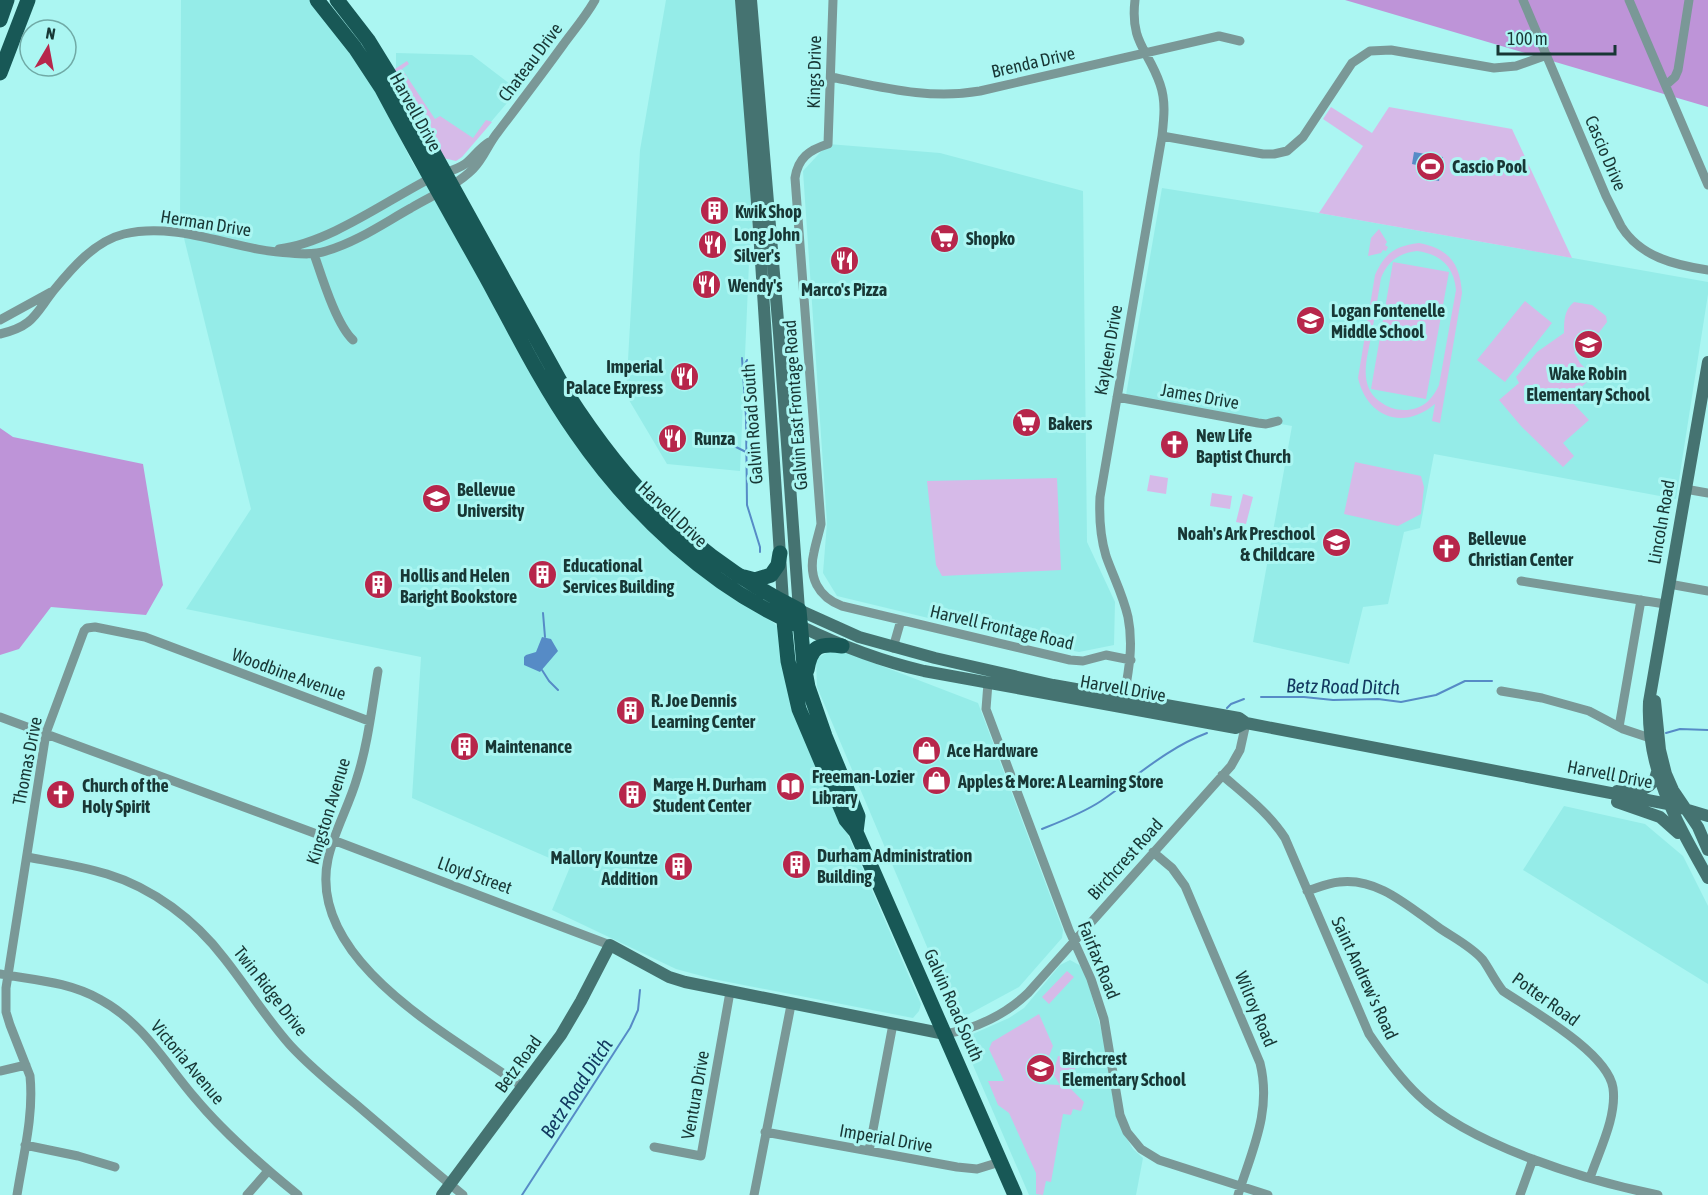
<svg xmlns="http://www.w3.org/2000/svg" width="1708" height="1195" viewBox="0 0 1708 1195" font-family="'Asap Condensed',sans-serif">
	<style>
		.built { fill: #95ece8 }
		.green { fill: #d6bae8; fill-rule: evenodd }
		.forest { fill: #be94d8 }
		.water { fill: #568bc6 }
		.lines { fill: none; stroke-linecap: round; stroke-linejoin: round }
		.stream { stroke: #568bc6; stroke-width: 2 }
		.street { stroke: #7a9897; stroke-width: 9 }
		.secondary { stroke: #457371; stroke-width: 12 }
		.primary { stroke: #185856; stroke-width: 15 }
		.labels { text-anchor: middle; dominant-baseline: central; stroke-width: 6; stroke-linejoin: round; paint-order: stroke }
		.street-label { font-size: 18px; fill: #183735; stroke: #abf6f2 }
		.poi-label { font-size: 18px; font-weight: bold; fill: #183735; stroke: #abf6f2; text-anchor: start }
		.water-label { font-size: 20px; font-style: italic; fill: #133a61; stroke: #abf6f2 }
	</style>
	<rect width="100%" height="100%" fill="#abf6f2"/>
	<!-- built -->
	<path class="built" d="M181 0H312L373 84 412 162 448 217 550 401 710 582 774 623 779 629 842 821 921 1004 919 1011 913 1018 713 979 676 969 552 910 570 867 412 798 421 657 186 609 251 509 180 222Z
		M666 0H740L758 146 749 263 740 471 667 464 626 395 640 150Z
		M396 53 472 55 518 90 467 150 432 132 396 76Z
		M828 144 940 153 1083 191 1087 542 1115 602 1114 645 1079 652 1007 637 837 596 823 573 827 523 803 171Z
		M1162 188 1319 213 1708 282V294L1676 499 1434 454 1420 528 1404 532 1388 604 1363 607 1349 664 1253 642 1292 426 1126 395Z
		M835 648 978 703 1063 930 1062 938 1019 987 958 1020 817 687 816 659Z
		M1564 806 1645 824 1683 856 1708 906V984L1523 870Z
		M1070 960 1081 966 1087 979 1103 1036 1114 1105 1121 1129 1133 1149 1143 1158 1136 1195H1029L963 1042 966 1037 1009 1018 1024 1008 1060 965Z"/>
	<!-- green -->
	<path class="green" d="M407 61 409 64 402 69 435 119 440 116 473 138 486 120 492 122 462 157 456 161 443 158 392 71Z
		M1331 107 1372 133 1389 107 1512 129 1572 258 1319 213 1363 146 1323 119Z
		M1379 229 1387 242 1385 245 1388 247 1386 251 1383 250 1381 253 1368 256 1371 238Z
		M1419 243C1449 249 1460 263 1462 293L1440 423 1432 421 1435 404C1403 431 1367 417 1358 378L1375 275C1385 253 1395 246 1419 243ZM1417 251C1440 254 1454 266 1456 290L1439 385C1432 400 1422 410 1404 410 1395 410 1387 407 1379 401 1357 384 1368 356 1372 332 1375 314 1378 296 1381 278 1388 261 1399 253 1417 251Z
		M1393 262 1449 272 1426 399 1371 389Z
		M1525 301 1552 323 1505 382 1477 360Z
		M1574 302 1592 305 1606 316 1607 322 1591 343 1574 352 1580 363 1593 376 1569 399 1589 420 1563 443 1574 456 1563 467 1521 426 1499 400 1519 383 1516 377 1537 352 1564 333C1564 321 1564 310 1574 302Z
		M1355 462 1421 476 1424 487 1421 514 1398 526 1344 514Z
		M1150 475 1168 478 1166 494 1147 491Z
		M1057 478 1061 570 942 576 936 565 927 481Z
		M1212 493 1232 496 1230 509 1210 506Z
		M1243 494 1253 497 1246 524 1236 522Z
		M1067 971 1074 977 1049 1004 1042 997Z
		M1039 1014 1053 1046 1038 1084 1060 1085 1053 1074 1058 1056 1072 1058 1077 1063 1069 1087 1084 1102 1081 1111 1073 1109 1071 1115 1063 1114 1051 1182 1046 1181 1043 1195 1036 1194V1173L1009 1113 998 1105 988 1081H1004L989 1049 992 1042Z"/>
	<!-- forest -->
	<path class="forest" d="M1345 0H1708V107Z
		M0 428 13 437 143 464 163 585 146 615 51 607 19 649 0 655Z"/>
	<!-- water -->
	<path class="water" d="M1414 152 1443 157 1439 181 1429 179 1430 168 1412 164Z
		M542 637 551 639 558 651 540 672 524 665V657L526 655 536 652Z"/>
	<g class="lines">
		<!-- stream -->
		<path class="stream" d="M742 358 746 417 747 505 760 547V552
			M743 368 747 360
			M732 445 746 452
			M543 613 545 637
			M542 670 549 681 558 690
			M1261 697H1304L1333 700 1378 699 1401 702 1436 695 1465 681H1492
			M1227 708 1231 704 1244 699
			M1666 733 1680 729 1708 730
			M1042 829C1062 821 1083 813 1101 801 1136 777 1167 748 1207 733
			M522 1195 630 1028 638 1010 640 990"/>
		<!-- street -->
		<path class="street" d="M833 0 828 144C809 150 798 158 795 178L821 524C819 533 816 542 814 552 808 577 818 597 842 606L1070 660 1083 661 1106 655 1131 660
			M1523 0 1606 196C1611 206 1616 216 1621 226 1640 257 1675 265 1708 270
			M1629 0 1708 185
			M831 77C882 87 928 100 980 91L1219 36 1240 41
			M1666 85 1675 77 1678 70 1689 0
			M1162 136 1263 154H1274L1287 151 1303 137 1352 63 1370 51 1391 50 1494 68 1516 66 1547 55
			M279 249C329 243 386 201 431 178 442 173 455 171 465 164 474 157 479 148 489 142
			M314 254C322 277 336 324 353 340
			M0 320 51 292
			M0 334C34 326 35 314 54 290 72 268 95 241 124 234 180 221 235 251 290 253 302 254 315 255 326 251 357 242 384 223 411 208 431 196 456 186 473 169 484 158 488 144 498 132 520 103 542 74 563 45 574 30 586 16 595 0
			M1117 397 1258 423 1266 424 1278 421
			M1685 489 1708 493
			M1521 581 1665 604
			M1669 584 1708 591
			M893 648 901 620
			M378 671C372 706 368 744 357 778 349 806 334 831 328 859 306 962 454 1037 523 1087
			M988 683 986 709 1069 930 1091 979 1104 1019 1120 1115 1127 1132 1141 1149 1159 1160 1268 1195
			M1501 691 1542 698 1589 711 1623 729 1650 738
			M1123 703C1128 674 1134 647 1128 617 1123 595 1113 576 1106 556 1100 536 1099 517 1100 497L1162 136C1164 118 1166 101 1160 84 1148 49 1130 43 1135 0
			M0 717 333 840 610 945
			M1619 727 1641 600
			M1222 775C1245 795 1269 813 1285 838L1369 1034C1384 1056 1399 1077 1418 1095 1469 1145 1588 1181 1658 1195
			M1153 852 1172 868 1185 886 1260 1063C1272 1111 1252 1150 1238 1195
			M27 857C54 862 81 866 107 874 153 888 195 920 224 958 247 987 266 1018 290 1045 311 1068 335 1087 358 1106 393 1136 428 1166 463 1195
			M1307 891C1317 888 1328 883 1339 882 1377 877 1408 906 1438 927 1452 937 1471 946 1483 960 1490 970 1495 981 1503 991 1533 1011 1608 1053 1613 1088 1617 1117 1599 1151 1590 1178
			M0 974C35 980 70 982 101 1000 143 1023 165 1063 195 1098 225 1134 261 1165 298 1195
			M945 1034C976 1029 1006 1014 1028 993L1231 766 1240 750 1246 723
			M0 1071 26 1065
			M765 1132 957 1167 977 1169 1000 1162
			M25 1145 78 1156 115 1167
			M654 1147 701 1156 730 992
			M869 1151 893 1024
			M17 1195C23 1156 34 1116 30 1076L10 1025 6 1012V988L46 733 84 631 87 628 95 627 145 637 369 721
			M247 1195 268 1171
			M754 1195 791 1005
			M1520 1195 1533 1159"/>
		<!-- secondary -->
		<path class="secondary" d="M741 0 758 215 783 602
			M751 0 779 333 799 610 859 637 935 658 1053 685 1239 718 1246 723 1668 804 1708 816
			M1708 362 1649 702C1646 770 1676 821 1708 878
			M800 626C841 646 880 661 924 671L1236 728 1246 723
			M1655 701 1660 750 1666 774 1673 790 1698 827 1708 850
			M1617 791C1636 789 1652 794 1657 772
			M1617 802 1660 817 1678 833
			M442 1195 561 1035 581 1001 610 945 669 977 685 982 945 1034"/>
		<!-- primary -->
		<path class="primary" d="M317 0 355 48 382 89C417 155 454 219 490 284 517 334 543 386 576 433 631 513 711 588 800 626
			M337 0 368 40 400 92 566 392C628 489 695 558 799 610L804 665 808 687 825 736 858 816 856 832
			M0 20 7 0
			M0 73 28 0
			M744 577 755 580 771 575 778 565 780 553
			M783 611 788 661 799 709 846 820 856 832 1015 1195
			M807 670C811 646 819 643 842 646"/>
	</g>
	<!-- icons -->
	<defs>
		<symbol id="stadium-disc" viewBox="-11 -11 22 22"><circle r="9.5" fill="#b7264b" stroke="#abf6f2"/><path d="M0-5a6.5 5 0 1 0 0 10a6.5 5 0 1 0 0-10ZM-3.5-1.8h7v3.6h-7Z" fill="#fff"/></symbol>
		<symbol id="building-disc" viewBox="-11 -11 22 22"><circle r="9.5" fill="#b7264b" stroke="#abf6f2"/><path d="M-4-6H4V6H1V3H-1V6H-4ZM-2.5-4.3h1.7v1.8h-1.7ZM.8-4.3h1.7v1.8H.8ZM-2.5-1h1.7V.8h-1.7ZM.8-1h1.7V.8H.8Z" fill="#fff"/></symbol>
		<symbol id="supermarket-disc" viewBox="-11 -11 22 22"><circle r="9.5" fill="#b7264b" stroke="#abf6f2"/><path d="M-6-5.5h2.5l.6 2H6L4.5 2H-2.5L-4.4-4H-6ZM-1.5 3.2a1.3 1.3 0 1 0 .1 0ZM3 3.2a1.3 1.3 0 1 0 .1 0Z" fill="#fff"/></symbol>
		<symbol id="restaurant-disc" viewBox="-11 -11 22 22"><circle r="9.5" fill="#b7264b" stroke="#abf6f2"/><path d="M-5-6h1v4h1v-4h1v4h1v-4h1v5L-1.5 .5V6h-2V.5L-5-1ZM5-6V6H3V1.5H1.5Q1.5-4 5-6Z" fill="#fff"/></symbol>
		<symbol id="school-disc" viewBox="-11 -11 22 22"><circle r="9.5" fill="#b7264b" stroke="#abf6f2"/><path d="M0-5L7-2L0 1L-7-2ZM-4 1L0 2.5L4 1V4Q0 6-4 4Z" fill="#fff"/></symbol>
		<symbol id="church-disc" viewBox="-11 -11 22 22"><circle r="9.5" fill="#b7264b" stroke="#abf6f2"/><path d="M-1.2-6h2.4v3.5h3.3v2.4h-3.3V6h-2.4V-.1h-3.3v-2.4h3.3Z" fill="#fff"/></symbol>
		<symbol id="university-disc" viewBox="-11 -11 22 22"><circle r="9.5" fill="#b7264b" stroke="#abf6f2"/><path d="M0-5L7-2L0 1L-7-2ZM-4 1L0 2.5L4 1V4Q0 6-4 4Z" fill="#fff"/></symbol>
		<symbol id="shop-disc" viewBox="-11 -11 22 22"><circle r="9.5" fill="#b7264b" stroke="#abf6f2"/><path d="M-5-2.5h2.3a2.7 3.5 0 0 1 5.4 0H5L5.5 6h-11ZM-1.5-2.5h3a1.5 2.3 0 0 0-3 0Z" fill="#fff"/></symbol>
		<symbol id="library-disc" viewBox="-11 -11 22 22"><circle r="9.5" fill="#b7264b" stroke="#abf6f2"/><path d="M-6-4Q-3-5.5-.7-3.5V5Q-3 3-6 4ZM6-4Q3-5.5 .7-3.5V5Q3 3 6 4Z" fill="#fff"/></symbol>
	</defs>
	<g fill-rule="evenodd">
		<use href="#stadium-disc" x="1414" y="150" width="33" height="33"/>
		<use href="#building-disc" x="698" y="194" width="33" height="33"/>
		<use href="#supermarket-disc" x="928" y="222" width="33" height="33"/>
		<use href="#restaurant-disc" x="696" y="228" width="33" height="33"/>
		<use href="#restaurant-disc" x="828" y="244" width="33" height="33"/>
		<use href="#restaurant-disc" x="690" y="268" width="33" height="33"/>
		<use href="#school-disc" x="1294" y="304" width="33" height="33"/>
		<use href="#school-disc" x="1572" y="328" width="33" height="33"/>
		<use href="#restaurant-disc" x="668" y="360" width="33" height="33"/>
		<use href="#supermarket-disc" x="1010" y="406" width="33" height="33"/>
		<use href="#restaurant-disc" x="656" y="422" width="33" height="33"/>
		<use href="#church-disc" x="1158" y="428" width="33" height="33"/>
		<use href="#university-disc" x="420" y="482" width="33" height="33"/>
		<use href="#school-disc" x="1320" y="526" width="33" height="33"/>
		<use href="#church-disc" x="1430" y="532" width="33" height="33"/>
		<use href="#building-disc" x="526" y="558" width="33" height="33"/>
		<use href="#building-disc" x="362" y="568" width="33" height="33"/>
		<use href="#building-disc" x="614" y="694" width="33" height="33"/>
		<use href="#building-disc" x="448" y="730" width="33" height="33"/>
		<use href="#shop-disc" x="910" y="734" width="33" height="33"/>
		<use href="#shop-disc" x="920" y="764" width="33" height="33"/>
		<use href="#library-disc" x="774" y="770" width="33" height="33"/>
		<use href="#building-disc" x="616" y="778" width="33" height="33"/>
		<use href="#church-disc" x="44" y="778" width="33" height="33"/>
		<use href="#building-disc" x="780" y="848" width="33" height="33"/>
		<use href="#building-disc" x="662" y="850" width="33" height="33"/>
		<use href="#school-disc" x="1024" y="1052" width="33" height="33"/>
	</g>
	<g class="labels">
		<!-- street labels -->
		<g class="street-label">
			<text transform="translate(530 62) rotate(-53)">Chateau Drive</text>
			<text transform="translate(1033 62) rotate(-13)">Brenda Drive</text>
			<text transform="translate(814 72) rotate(-89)">Kings Drive</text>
			<text transform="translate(416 112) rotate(61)">Harvell Drive</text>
			<text transform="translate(1606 153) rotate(67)">Cascio Drive</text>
			<text transform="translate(206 223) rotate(9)">Herman Drive</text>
			<text transform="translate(1108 350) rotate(-80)">Kayleen Drive</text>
			<text transform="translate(1200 396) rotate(10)">James Drive</text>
			<text transform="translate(795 405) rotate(-94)">Galvin East Frontage Road</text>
			<text transform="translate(752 424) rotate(-94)">Galvin Road South</text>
			<text transform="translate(673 514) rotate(43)">Harvell Drive</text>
			<text transform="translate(1661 522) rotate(-80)">Lincoln Road</text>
			<text transform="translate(1002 627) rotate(13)">Harvell Frontage Road</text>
			<text transform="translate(289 674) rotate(20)">Woodbine Avenue</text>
			<text transform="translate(1123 688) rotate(10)">Harvell Drive</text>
			<text transform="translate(27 761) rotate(-79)">Thomas Drive</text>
			<text transform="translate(1610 774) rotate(11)">Harvell Drive</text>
			<text transform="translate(328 811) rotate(-73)">Kingston Avenue</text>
			<text transform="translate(1125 859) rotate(-48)">Birchcrest Road</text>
			<text transform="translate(475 875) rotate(20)">Lloyd Street</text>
			<text transform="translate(1099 960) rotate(68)">Fairfax Road</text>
			<text transform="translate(1365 978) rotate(65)">Saint Andrew's Road</text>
			<text transform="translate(271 991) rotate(52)">Twin Ridge Drive</text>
			<text transform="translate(1546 999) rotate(36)">Potter Road</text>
			<text transform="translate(954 1005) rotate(66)">Galvin Road South</text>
			<text transform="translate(1256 1009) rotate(67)">Wilroy Road</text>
			<text transform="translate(188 1062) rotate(50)">Victoria Avenue</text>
			<text transform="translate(518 1064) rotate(-54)">Betz Road</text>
			<text transform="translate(695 1095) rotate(-80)">Ventura Drive</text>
			<text transform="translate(886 1138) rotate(10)">Imperial Drive</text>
		</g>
		<!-- poi labels -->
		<g class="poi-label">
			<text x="1452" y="166">Cascio Pool</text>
			<text x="735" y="211">Kwik Shop</text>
			<text x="734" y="234">Long John<tspan x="734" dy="21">Silver's</tspan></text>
			<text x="966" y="238">Shopko</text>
			<text x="728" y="285">Wendy's</text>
			<text x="844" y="289" text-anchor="middle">Marco's Pizza</text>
			<text x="1331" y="310">Logan Fontenelle<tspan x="1331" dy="21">Middle School</tspan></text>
			<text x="663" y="366" text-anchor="end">Imperial<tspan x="663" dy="21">Palace Express</tspan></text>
			<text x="1588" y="373" text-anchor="middle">Wake Robin<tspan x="1588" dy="21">Elementary School</tspan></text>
			<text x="1048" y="423">Bakers</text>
			<text x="1196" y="435">New Life<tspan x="1196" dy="21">Baptist Church</tspan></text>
			<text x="694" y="438">Runza</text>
			<text x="457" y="489">Bellevue<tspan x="457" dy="21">University</tspan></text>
			<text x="1315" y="533" text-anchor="end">Noah's Ark Preschool<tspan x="1315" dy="21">&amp; Childcare</tspan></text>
			<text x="1468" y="538">Bellevue<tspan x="1468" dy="21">Christian Center</tspan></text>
			<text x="563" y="565">Educational<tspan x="563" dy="21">Services Building</tspan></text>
			<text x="400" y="575">Hollis and Helen<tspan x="400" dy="21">Baright Bookstore</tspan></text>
			<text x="651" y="700">R. Joe Dennis<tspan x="651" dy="21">Learning Center</tspan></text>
			<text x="485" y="746">Maintenance</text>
			<text x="947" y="750">Ace Hardware</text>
			<text x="812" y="776">Freeman-Lozier<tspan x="812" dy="21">Library</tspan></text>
			<text x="958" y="781">Apples &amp; More: A Learning Store</text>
			<text x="653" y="784">Marge H. Durham<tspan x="653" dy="21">Student Center</tspan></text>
			<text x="82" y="785">Church of the<tspan x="82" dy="21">Holy Spirit</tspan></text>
			<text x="817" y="855">Durham Administration<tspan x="817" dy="21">Building</tspan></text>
			<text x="658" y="857" text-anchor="end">Mallory Kountze<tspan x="658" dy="21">Addition</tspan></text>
			<text x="1062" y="1058">Birchcrest<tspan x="1062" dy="21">Elementary School</tspan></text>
		</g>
		<!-- water labels -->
		<g class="water-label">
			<text transform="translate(1343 686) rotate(1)">Betz Road Ditch</text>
			<text transform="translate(576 1088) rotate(-57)">Betz Road Ditch</text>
		</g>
	</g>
	<!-- north arrow -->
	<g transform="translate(48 48) rotate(10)"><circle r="28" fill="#abf6f2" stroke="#70aaa6" stroke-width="1.5"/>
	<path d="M0-4.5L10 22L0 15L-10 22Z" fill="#b7264b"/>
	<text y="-9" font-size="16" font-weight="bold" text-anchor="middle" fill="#183735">N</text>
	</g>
	<!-- scale -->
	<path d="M1498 45v9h117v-9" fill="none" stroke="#183735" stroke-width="3"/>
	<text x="1507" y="45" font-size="18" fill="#183735" stroke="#abf6f2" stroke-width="4.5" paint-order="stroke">100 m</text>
</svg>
